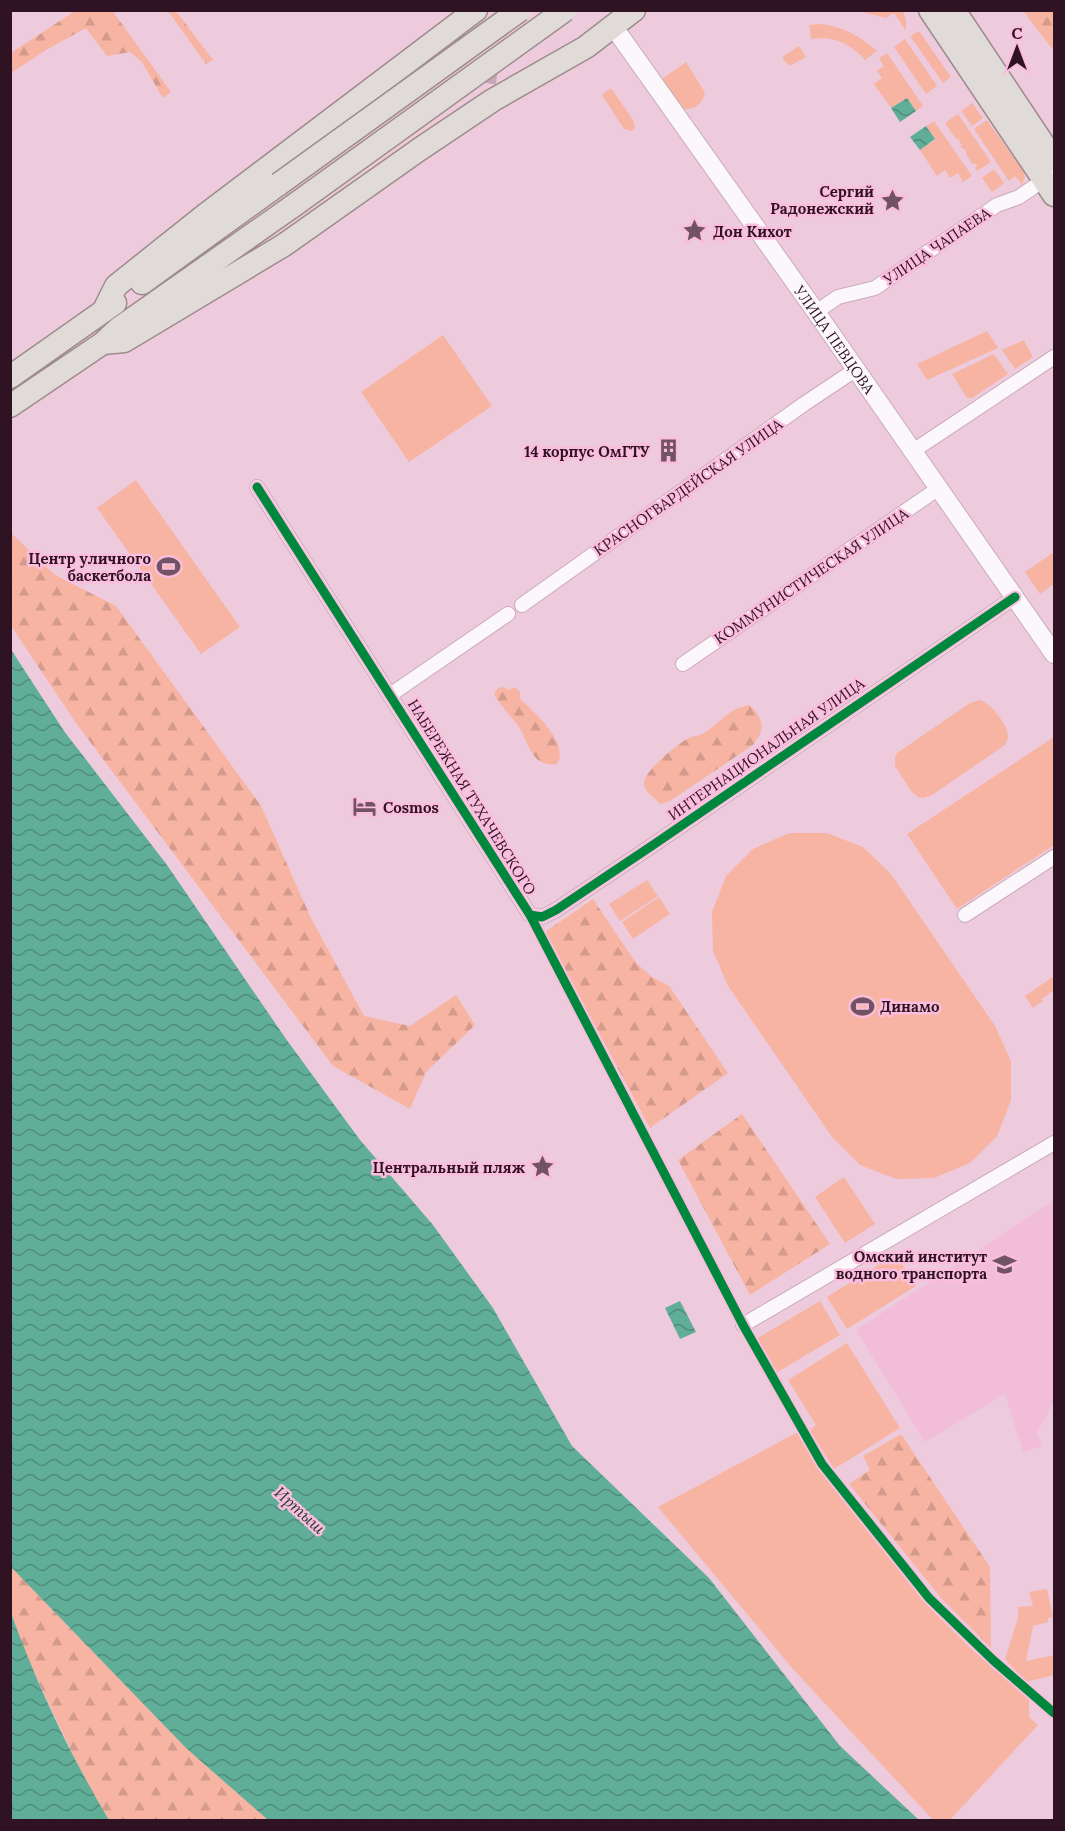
<svg xmlns="http://www.w3.org/2000/svg" width="1065" height="1831" viewBox="0 0 1065 1831" font-family="Lora,serif">
	<style>
		.built { fill: #f2bdd8 }
		.grass { fill: #f7b4a3 }
		.forest { fill: url(#forest-firs) }
		.water { fill: url(#water-waves) }
		.lines { fill: none; stroke-linecap: round; stroke-linejoin: round }
		.primary-tunnel { stroke: #c7a6b7; stroke-width: 22; stroke-dasharray: 22 11; stroke-linecap: butt }
		.minor-casing { stroke: #c9abba; stroke-width: 16 }
		.tertiary-casing { stroke: #c9abba; stroke-width: 20 }
		.primary-casing { stroke: #9e8c8b; stroke-width: 25 }
		.minor { stroke: #fcf7fa; stroke-width: 14 }
		.tertiary { stroke: #fcf7fa; stroke-width: 18 }
		.primary { stroke: #e0dbd9; stroke-width: 22 }
		.primary-bridge-casing { stroke: #9e8c8b; stroke-width: 25; stroke-linecap: butt }
		.primary-bridge { stroke: #e0dbd9; stroke-width: 22 }
		.cycleway-casing { stroke: #fbbddd; stroke-width: 13 }
		.cycleway { stroke: #00873e; stroke-width: 9 }
		.labels { text-anchor: middle; dominant-baseline: central; stroke-width: 5; stroke-linejoin: round; paint-order: stroke }
		.poi-label { font-size: 15px; font-weight: bold; fill: #2f1323; stroke: #fbbddd; text-anchor: end }
		.street-label { font-size: 15px; fill: #2f1323; stroke: #fbbddd }
		.water-label { font-size: 16px; font-style: italic; fill: #233c32; stroke: #fbbddd }
	</style>
	<defs>
		<pattern id="forest-firs" width="22" height="20" patternUnits="userSpaceOnUse" patternTransform="scale(1.5)"><rect width="22" height="20" fill="#f7b4a3"/><path d="M5 1l3.5 6h-7zM16 11l3.5 6h-7z" fill="#d49a8c"/></pattern>
		<pattern id="water-waves" width="16" height="10" patternUnits="userSpaceOnUse" patternTransform="scale(1.5)"><rect width="16" height="10" fill="#60ae97"/><path d="M0 5q4-4 8 0t8 0" fill="none" stroke="#508c7b"/></pattern>
	</defs>
	<rect width="100%" height="100%" fill="#edcbdc"/>
	<!-- built -->
	<path class="built" d="M1054 1200V1401L1037 1433 1042 1446 1023 1452 1005 1394 925 1442 856 1330Z"/>
	<!-- grass -->
	<path class="grass" d="M858 11H903L906 20V31L894 13 886 18Z
		M823 24C845 28 860 36 877 51L865 60C850 43 833 36 811 39L809 25Z
		M919 31 951 77 943 83 910 36Z
		M905 39 937 86 926 94 894 47Z
		M799 46 806 57 789 66 782 57Z
		M887 53 923 106 916 111 907 98 891 108 874 84 882 78 877 71 884 66 879 58Z
		M686 62 705 93C703 104 694 110 683 109L662 79Z
		M611 88 633 120 635 127 632 131 624 129 602 95Z
		M972 103 983 118 972 126 961 111Z
		M958 114 991 162 977 171 975 168 977 166 974 163 972 164 966 154 967 153 964 149 962 148 960 146 962 145 957 138 956 139 945 123Z
		M987 120 1024 172 1025 177 1022 185 1015 176 1009 181 974 129Z
		M934 121 972 176 963 182 958 173 950 178 945 170 937 176 920 150 935 140 926 126Z
		M994 169 1004 183 992 192 982 178Z
		M987 331 998 348 927 380 917 364Z
		M443 335 492 406 409 462 361 392Z
		M1024 340 1033 357 1015 369 1002 350Z
		M994 354 1008 374 972 398H967L952 374Z
		M136 480 240 627 201 654 97 508Z
		M1054 552V584L1040 594 1025 572Z
		M979 700C990 702 1007 724 1008 735 1008 740 1007 740 1005 745L932 795 923 798 918 797 911 791 895 766V757L897 753 970 703Z
		M1054 737V845L957 909 907 834Z
		M789 833H827L863 847 891 874 995 1026 1011 1061V1100L997 1136 970 1163 934 1178 896 1179 860 1165 832 1137 728 986 713 951 712 912 726 876 753 849Z
		M647 880 658 896 620 921 609 904Z
		M659 897 670 914 633 939 622 922Z
		M1054 976V990L1042 999 1043 1001 1033 1008 1025 996Z
		M844 1177 875 1224 845 1243 815 1197Z
		M896 1254 916 1286 847 1329 827 1297Z
		M820 1301 840 1335 776 1373 756 1339Z
		M847 1343 900 1428 834 1469 810 1430 816 1425 788 1380Z
		M798 1432 828 1481 924 1602 970 1648 1029 1700V1717L1038 1725 950 1820H933L793 1669 658 1507Z
		M1047 1589 1053 1617 1048 1618V1622L1033 1626 1026 1661 1054 1655V1675L1026 1682 1005 1659 1018 1618V1607L1033 1606 1029 1592Z"/>
	<!-- forest -->
	<path class="forest" d="M75 11H116L114 13 171 92 163 98 141 61 130 52 107 56 86 28 46 50 11 73V53Z
		M168 11H176L213 60 206 64Z
		M1023 11H1054V49L1050 46Z
		M10 532 55 575 116 606 261 806 311 918 364 1016 410 1026 456 995 475 1025 426 1072 410 1109 333 1066 76 723 11 626Z
		M504 687 508 690 515 687 520 692V699C534 711 570 744 557 764 529 767 530 742 517 724 509 714 500 706 494 694L498 688Z
		M750 705C764 721 766 728 753 745L670 801 660 804C654 797 643 791 644 783 645 770 677 744 689 738 693 736 698 736 702 734 721 724 725 709 750 705Z
		M593 899 636 963 652 977 669 986 728 1073 650 1128 545 932Z
		M742 1114 830 1244 750 1295 678 1160Z
		M901 1434 990 1567 991 1648 941 1598 849 1484 870 1470 863 1456Z
		M11 1567 187 1749 268 1820H109L85 1780 28 1660 11 1613Z"/>
	<!-- water -->
	<path class="water" d="M907 98 916 111 900 122 891 108Z
		M926 126 935 139 920 150 910 137Z
		M10 648 64 731 167 865 286 1039 360 1140 433 1225 493 1308 572 1446 709 1578 840 1746 919 1820H268L187 1749 11 1567Z
		M680 1301 696 1332 680 1339 665 1308Z
		M11 1613C37 1685 70 1755 109 1820H11Z"/>
	<g class="lines">
		<!-- primary-tunnel -->
		<path class="primary-tunnel" d="M468 34C466 58 481 76 506 74"/>
		<defs>
			<path id="minor" d="M816 312 838 297 875 288 997 205 1019 197 1054 173
				M913 451 1054 357
				M257 487 530 915 542 917 556 910 656 843 1015 597
				M522 605 804 404 855 370
				M683 664 939 488
				M390 695 508 614
				M965 915 1054 857
				M743 1325 1054 1143"/>
			<g id="tertiary">
				<path id="s1" d="M613 26 816 312 1054 654"/>
			</g>
			<path id="primary" d="M930 10 1054 195
				M954 10 1054 160
				M142 283 279 184
				M104 310 116 286 205 215 476 10
				M103 343 124 341 284 245 420 149 493 100 586 47 634 10
				M10 377 115 303
				M10 406 103 343 118 329 293 206"/>
		</defs>
		<!-- minor casing -->
		<use href="#minor" class="minor-casing"/>
		<!-- tertiary casing -->
		<use href="#tertiary" class="tertiary-casing"/>
		<!-- primary casing -->
		<use href="#primary" class="primary-casing"/>
		<!-- minor -->
		<use href="#minor" class="minor"/>
		<!-- tertiary -->
		<use href="#tertiary" class="tertiary"/>
		<!-- primary -->
		<use href="#primary" class="primary"/>
		<defs>
			<path id="primary-bridge" d="M279 184 520 10
				M293 206 565 10"/>
		</defs>
		<!-- primary-bridge casing -->
		<use href="#primary-bridge" class="primary-bridge-casing"/>
		<!-- primary-bridge -->
		<use href="#primary-bridge" class="primary-bridge"/>
		<defs>
			<path id="cycleway" d="M257 487 530 915 743 1325 822 1464 929 1598 993 1660 1054 1713
				M530 915 542 917 556 910 656 843 1015 597"/>
		</defs>
		<!-- cycleway casing -->
		<use href="#cycleway" class="cycleway-casing"/>
		<!-- cycleway -->
		<use href="#cycleway" class="cycleway"/>
	</g>
	<!-- icons -->
	<defs>
		<symbol id="sight-bare" viewBox="-9 -9 18 18"><path d="M0-6L1.8-2.2L6-1.7L2.9 1.2L3.7 5.4L0 3.3L-3.7 5.4L-2.9 1.2L-6-1.7L-1.8-2.2Z" fill="#725364" stroke="#fbbddd" stroke-width="2.5" paint-order="stroke"/></symbol>
		<symbol id="building-bare" viewBox="-9 -9 18 18"><path d="M-4-6H4V6H1V3H-1V6H-4ZM-2.5-4.3h1.7v1.8h-1.7ZM.8-4.3h1.7v1.8H.8ZM-2.5-1h1.7V.8h-1.7ZM.8-1h1.7V.8H.8Z" fill="#725364" stroke="#fbbddd" stroke-width="2.5" paint-order="stroke"/></symbol>
		<symbol id="stadium-bare" viewBox="-9 -9 18 18"><path d="M0-5a6.5 5 0 1 0 0 10a6.5 5 0 1 0 0-10ZM-3.5-1.8h7v3.6h-7Z" fill="#725364" stroke="#fbbddd" stroke-width="2.5" paint-order="stroke"/></symbol>
		<symbol id="hotel-bare" viewBox="-9 -9 18 18"><path d="M-6-4.5h1.5V1H6V5H4.5V3h-9V5H-6ZM-4 0a1.8 1.8 0 1 1 3.6 0ZM.5 0V-2.5h3Q6-2.5 6 0Z" fill="#725364" stroke="#fbbddd" stroke-width="2.5" paint-order="stroke"/></symbol>
		<symbol id="university-bare" viewBox="-9 -9 18 18"><path d="M0-5L7-2L0 1L-7-2ZM-4 1L0 2.5L4 1V4Q0 6-4 4Z" fill="#725364" stroke="#fbbddd" stroke-width="2.5" paint-order="stroke"/></symbol>
	</defs>
	<g fill-rule="evenodd">
		<use href="#sight-bare" x="876" y="184" width="33" height="33"/>
		<use href="#sight-bare" x="678" y="214" width="33" height="33"/>
		<use href="#building-bare" x="652" y="434" width="33" height="33"/>
		<use href="#stadium-bare" x="152" y="550" width="33" height="33"/>
		<use href="#hotel-bare" x="348" y="790" width="33" height="33"/>
		<use href="#stadium-bare" x="846" y="990" width="33" height="33"/>
		<use href="#sight-bare" x="526" y="1150" width="33" height="33"/>
		<use href="#university-bare" x="988" y="1248" width="33" height="33"/>
	</g>
	<g class="labels">
		<!-- poi labels -->
		<g class="poi-label">
			<text x="874" y="191">Сергий<tspan x="874" dy="17">Радонежский</tspan></text>
			<text x="713" y="231" text-anchor="start">Дон Кихот</text>
			<text x="650" y="451">14 корпус ОмГТУ</text>
			<text x="151" y="558">Центр уличного<tspan x="151" dy="17">баскетбола</tspan></text>
			<text x="383" y="807" text-anchor="start">Cosmos</text>
			<text x="880" y="1006" text-anchor="start">Динамо</text>
			<text x="525" y="1167">Центральный пляж</text>
			<text x="987" y="1256">Омский институт<tspan x="987" dy="17">водного транспорта</tspan></text>
		</g>
		<!-- street labels -->
		<g class="street-label">
			<text transform="translate(937 246) rotate(-34)">УЛИЦА ЧАПАЕВА</text>
			<text stroke="none"><textPath href="#s1" startOffset="384">УЛИЦА ПЕВЦОВА</textPath></text>
			<text transform="translate(688 487) rotate(-35)">КРАСНОГВАРДЕЙСКАЯ УЛИЦА</text>
			<text transform="translate(811 576) rotate(-34)">КОММУНИСТИЧЕСКАЯ УЛИЦА</text>
			<text transform="translate(766 749) rotate(-35)">ИНТЕРНАЦИОНАЛЬНАЯ УЛИЦА</text>
			<text transform="translate(472 797) rotate(58)">НАБЕРЕЖНАЯ ТУХАЧЕВСКОГО</text>
		</g>
		<!-- water labels -->
		<g class="water-label">
			<text transform="translate(300 1510) rotate(42)">Иртыш</text>
		</g>
	</g>
	<!-- border -->
	<rect width="1065" height="1831" fill="none" stroke="#2f1323" stroke-width="24"/>
	<!-- north arrow -->
	<g transform="translate(1017 48)" stroke="#fbbddd" stroke-width="4.5" paint-order="stroke">
	<path d="M0-4.5L10 22L0 15L-10 22Z" fill="#2f1323"/>
	<text y="-9" font-size="16" font-weight="bold" text-anchor="middle" fill="#2f1323">С</text>
	</g>
</svg>
